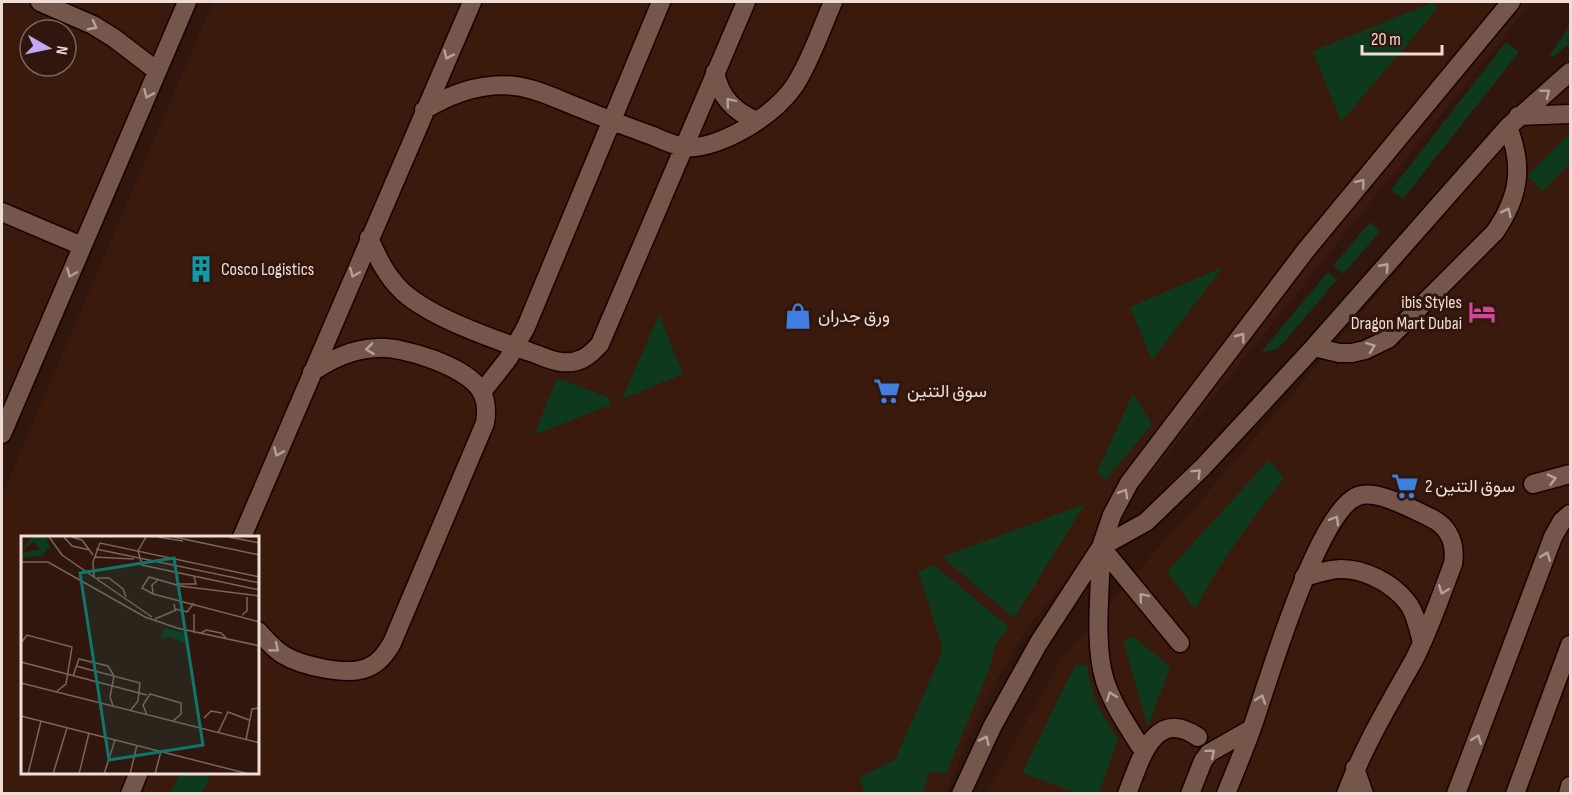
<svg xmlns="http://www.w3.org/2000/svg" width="1572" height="795" viewBox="0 0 1572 795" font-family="'Sofia Sans Condensed',Vazirmatn,sans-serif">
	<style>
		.built { fill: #3a1a0d; fill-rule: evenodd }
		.green { fill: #0f391c }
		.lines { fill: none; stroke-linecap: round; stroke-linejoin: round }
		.minor-casing { stroke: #160200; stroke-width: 21 }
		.minor { stroke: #75564a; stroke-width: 18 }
		.oneway { stroke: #b8a096 }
		.labels { text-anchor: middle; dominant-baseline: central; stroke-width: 6; stroke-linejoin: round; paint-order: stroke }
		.poi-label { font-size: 18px; fill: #efdcd5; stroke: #30160c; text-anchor: start }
		.inset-road { fill: none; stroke: #7c655c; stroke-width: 1.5 }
		.view { fill: #0f766e; fill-opacity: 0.15; stroke: #0f766e; stroke-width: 3 }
		.inset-edge { fill: none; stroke: #efdcd5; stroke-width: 3 }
	</style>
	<rect width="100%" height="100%" fill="#30160c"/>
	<!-- built -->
	<path class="built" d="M2 2H195L2 449ZM30 30H66V66H30Z
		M213 2H1532L1028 627 997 680 967 740 946 793 2 794V495ZM22 537H258V772H22Z
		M1570 68V793L986 794 1063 656 1231 466Z"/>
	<!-- green -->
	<path class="green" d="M1434 2 1438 8 1341 122 1313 51Z
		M1570 25V43L1552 58 1550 55Z
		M1506 42 1519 52 1403 199 1391 190Z
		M1570 133V163L1543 191 1527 176Z
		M1370 222 1380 232 1343 274 1333 266Z
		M1223 267 1152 360 1130 307Z
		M1328 272 1337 280 1278 349 1261 352Z
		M659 315 683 374 622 399Z
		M557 378 610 398V405L534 435Z
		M1133 393 1152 424 1105 481 1097 472Z
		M1269 460 1284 478C1253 517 1217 566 1195 610L1167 572Z
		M1085 504 1014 618 942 557Z
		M934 565 1009 627 995 646 990 667 946 774 930 771 922 793H865L859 777 895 760 940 657 942 645 918 572Z
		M1134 637 1170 667 1148 727 1123 640Z
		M1075 665H1087C1092 699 1100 711 1118 739L1099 793H1077L1022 773Z
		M180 773V772L212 773 202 793H170Z"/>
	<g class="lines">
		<defs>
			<path id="minor" d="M40 2 93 25 114 38 157 71
				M715 72C720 97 734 112 757 121
				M424 110C452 93 482 82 515 86 538 89 559 100 580 108 604 118 628 127 653 136 662 140 673 145 683 147 703 150 731 137 748 127 766 116 783 103 795 85 811 60 821 29 833 2
				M1518 116 1570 114
				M2 212 82 246
				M369 238C378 258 386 276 403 292 432 318 493 339 530 352 540 355 551 361 561 362 578 364 589 357 600 344L746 2
				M1314 347 1339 353H1352L1365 350 1388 339 1495 232C1519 197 1524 167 1508 127
				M482 392 508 359 526 327 661 2
				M2 434 187 2
				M1533 484 1570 474
				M242 537 472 2
				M1101 547 1146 522 1203 467 1314 347 1508 127 1570 72
				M1101 547C1101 587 1093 643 1105 681 1113 705 1127 725 1140 746
				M1101 547 1180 643
				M1304 577C1315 574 1329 569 1341 569 1365 569 1392 583 1407 602 1416 613 1418 629 1422 642
				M258 631C265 639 273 648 282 654 301 666 349 677 369 667 380 662 386 653 392 643L485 423C487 411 487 401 481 391 468 367 403 346 377 348 352 349 332 359 312 372
				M1355 768 1364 794
				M130 794 139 772
				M961 794 992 727 1038 644 1101 547 1112 515 1129 483 1306 250 1511 2
				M1127 794C1140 762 1153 706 1198 737
				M1190 794 1203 761 1209 753 1251 729
				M1226 794C1235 771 1245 748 1253 725 1268 682 1318 510 1358 496 1377 489 1414 510 1431 518 1450 527 1456 545 1453 564 1441 595 1430 628 1415 658 1390 703 1364 745 1346 794
				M1456 794 1553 537 1562 521 1570 514
				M1515 794 1570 645
				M1568 794 1570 786"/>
		</defs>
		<!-- minor casing -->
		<use href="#minor" class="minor-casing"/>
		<!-- minor -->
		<use href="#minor" class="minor"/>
	</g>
	<!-- one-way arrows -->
	<defs><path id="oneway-chevron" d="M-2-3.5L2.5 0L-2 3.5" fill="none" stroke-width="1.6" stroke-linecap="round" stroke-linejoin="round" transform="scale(1.5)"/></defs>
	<g class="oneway">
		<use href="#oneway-chevron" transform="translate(93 26) rotate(28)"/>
		<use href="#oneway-chevron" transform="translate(448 55) rotate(114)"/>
		<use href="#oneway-chevron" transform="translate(1546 93) rotate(-39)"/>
		<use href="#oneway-chevron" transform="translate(148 94) rotate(113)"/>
		<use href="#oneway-chevron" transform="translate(730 102) rotate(-130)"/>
		<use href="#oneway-chevron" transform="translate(1361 183) rotate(-51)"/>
		<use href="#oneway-chevron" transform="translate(1507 212) rotate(-64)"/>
		<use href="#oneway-chevron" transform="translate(1385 267) rotate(-48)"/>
		<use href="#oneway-chevron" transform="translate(71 273) rotate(113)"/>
		<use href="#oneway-chevron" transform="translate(354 273) rotate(113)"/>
		<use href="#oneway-chevron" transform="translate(1241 337) rotate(-53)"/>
		<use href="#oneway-chevron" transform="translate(1371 347) rotate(-20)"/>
		<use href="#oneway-chevron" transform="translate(370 349) rotate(173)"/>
		<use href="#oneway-chevron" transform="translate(278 452) rotate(113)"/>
		<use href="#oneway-chevron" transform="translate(1197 473) rotate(-45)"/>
		<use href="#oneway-chevron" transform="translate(1552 479) rotate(-15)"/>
		<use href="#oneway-chevron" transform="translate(1124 493) rotate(-60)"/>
		<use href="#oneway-chevron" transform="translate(1335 520) rotate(-60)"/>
		<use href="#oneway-chevron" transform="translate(1546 556) rotate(-70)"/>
		<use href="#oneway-chevron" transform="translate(1443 590) rotate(111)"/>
		<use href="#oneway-chevron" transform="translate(1143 597) rotate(-130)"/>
		<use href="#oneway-chevron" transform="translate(275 648) rotate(39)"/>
		<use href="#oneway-chevron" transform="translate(1111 696) rotate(-111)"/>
		<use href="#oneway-chevron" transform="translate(1261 699) rotate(-71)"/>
		<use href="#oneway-chevron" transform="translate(1477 739) rotate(-69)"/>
		<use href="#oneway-chevron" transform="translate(985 740) rotate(-64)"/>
		<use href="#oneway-chevron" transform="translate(1211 753) rotate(-40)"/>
	</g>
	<!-- icons -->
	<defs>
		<symbol id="building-bare" viewBox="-9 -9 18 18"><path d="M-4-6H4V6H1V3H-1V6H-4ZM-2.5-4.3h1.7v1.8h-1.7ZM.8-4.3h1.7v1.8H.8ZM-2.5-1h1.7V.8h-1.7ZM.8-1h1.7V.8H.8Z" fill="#0f9aa8" stroke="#30160c" stroke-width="2.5" paint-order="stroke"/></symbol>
		<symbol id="hotel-bare" viewBox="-9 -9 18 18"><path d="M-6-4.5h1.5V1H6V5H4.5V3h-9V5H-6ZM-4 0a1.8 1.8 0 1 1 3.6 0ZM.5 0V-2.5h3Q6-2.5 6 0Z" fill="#d1479c" stroke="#30160c" stroke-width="2.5" paint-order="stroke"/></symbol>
		<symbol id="shop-bare" viewBox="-9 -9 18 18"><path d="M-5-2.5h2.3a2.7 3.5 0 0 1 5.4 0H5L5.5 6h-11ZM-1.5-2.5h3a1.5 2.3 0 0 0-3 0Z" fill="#3f7fe0" stroke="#30160c" stroke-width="2.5" paint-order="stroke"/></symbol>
		<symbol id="supermarket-bare" viewBox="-9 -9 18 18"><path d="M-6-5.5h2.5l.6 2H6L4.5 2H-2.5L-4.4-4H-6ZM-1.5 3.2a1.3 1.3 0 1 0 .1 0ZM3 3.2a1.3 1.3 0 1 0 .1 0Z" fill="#3f7fe0" stroke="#30160c" stroke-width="2.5" paint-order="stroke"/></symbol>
	</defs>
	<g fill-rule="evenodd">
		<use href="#building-bare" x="182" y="250" width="38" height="38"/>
		<use href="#hotel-bare" x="1463" y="293" width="38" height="38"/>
		<use href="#shop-bare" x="779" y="297" width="38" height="38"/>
		<use href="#supermarket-bare" x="868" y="372" width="38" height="38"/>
		<use href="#supermarket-bare" x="1386" y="467" width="38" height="38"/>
	</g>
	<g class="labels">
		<!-- poi labels -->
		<g class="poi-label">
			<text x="221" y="269">Cosco Logistics</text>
			<text x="1462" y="302" text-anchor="end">ibis Styles<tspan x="1462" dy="21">Dragon Mart Dubai</tspan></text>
			<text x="818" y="316">ورق جدران</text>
			<text x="907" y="391">سوق التنين</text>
			<text x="1425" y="486">سوق التنين 2</text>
		</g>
	</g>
	<!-- overview -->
	<g transform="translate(21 536)">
		<rect width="238" height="238" fill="#30160c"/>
		<path d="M11 1H25L29 11 20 20 0 22 1 17 19 13 13 6 0 14ZM144 92 162 97 169 104 164 107 147 100 139 104Z" fill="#0f391c"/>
		<path class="inset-road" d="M28 1 41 19 131 81M43 1 51 10 69 14M51 1 61 4 72 19M125 1 117 15 121 29 239 54M137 1 162 5M153 1 239 19M208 1 239 7M75 13 239 47M73 21 113 23M0 26H27L124 81 156 92 239 110M73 42 72 26 79 7 239 41M76 42H88L102 53 105 61M155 48H175L173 41M132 58 131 49 138 43M239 60 159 50 128 41 121 52 132 58 239 86M153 68 154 73 166 76 173 67M173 78V97M221 79 226 75V61M134 83 155 74M180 97 185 94 200 97 206 103M0 107 6 99 51 111 45 148 36 155M0 126 126 159M55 130 119 147 117 165 109 175M52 140 58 123 87 130 93 140 89 161 92 170M0 147 239 207M126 179 122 169 129 158 160 167V178L152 185M0 180 228 238M183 182 190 175 201 177M197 197 207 176 228 184M225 204 231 173 239 172M7 238 20 185M32 238 46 192M58 238 68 197M83 238 94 204M109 238 116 209M134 238 140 215"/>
		<path class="view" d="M153 22 182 209 88 224 59 37Z"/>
		<rect width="238" height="238" class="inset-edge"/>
	</g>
	<!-- border -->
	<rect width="1572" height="795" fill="none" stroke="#efdcd5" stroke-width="6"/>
	<!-- north arrow -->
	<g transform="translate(48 48) rotate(99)"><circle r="28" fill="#30160c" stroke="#7c655c" stroke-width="1.5"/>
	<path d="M0-4.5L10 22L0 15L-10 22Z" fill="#c4a7f1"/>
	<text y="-9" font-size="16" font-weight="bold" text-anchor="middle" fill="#efdcd5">N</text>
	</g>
	<!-- scale -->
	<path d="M1362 45v9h80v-9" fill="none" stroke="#efdcd5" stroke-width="3"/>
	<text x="1371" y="45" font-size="18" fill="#efdcd5" stroke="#30160c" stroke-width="4.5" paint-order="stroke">20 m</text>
</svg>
